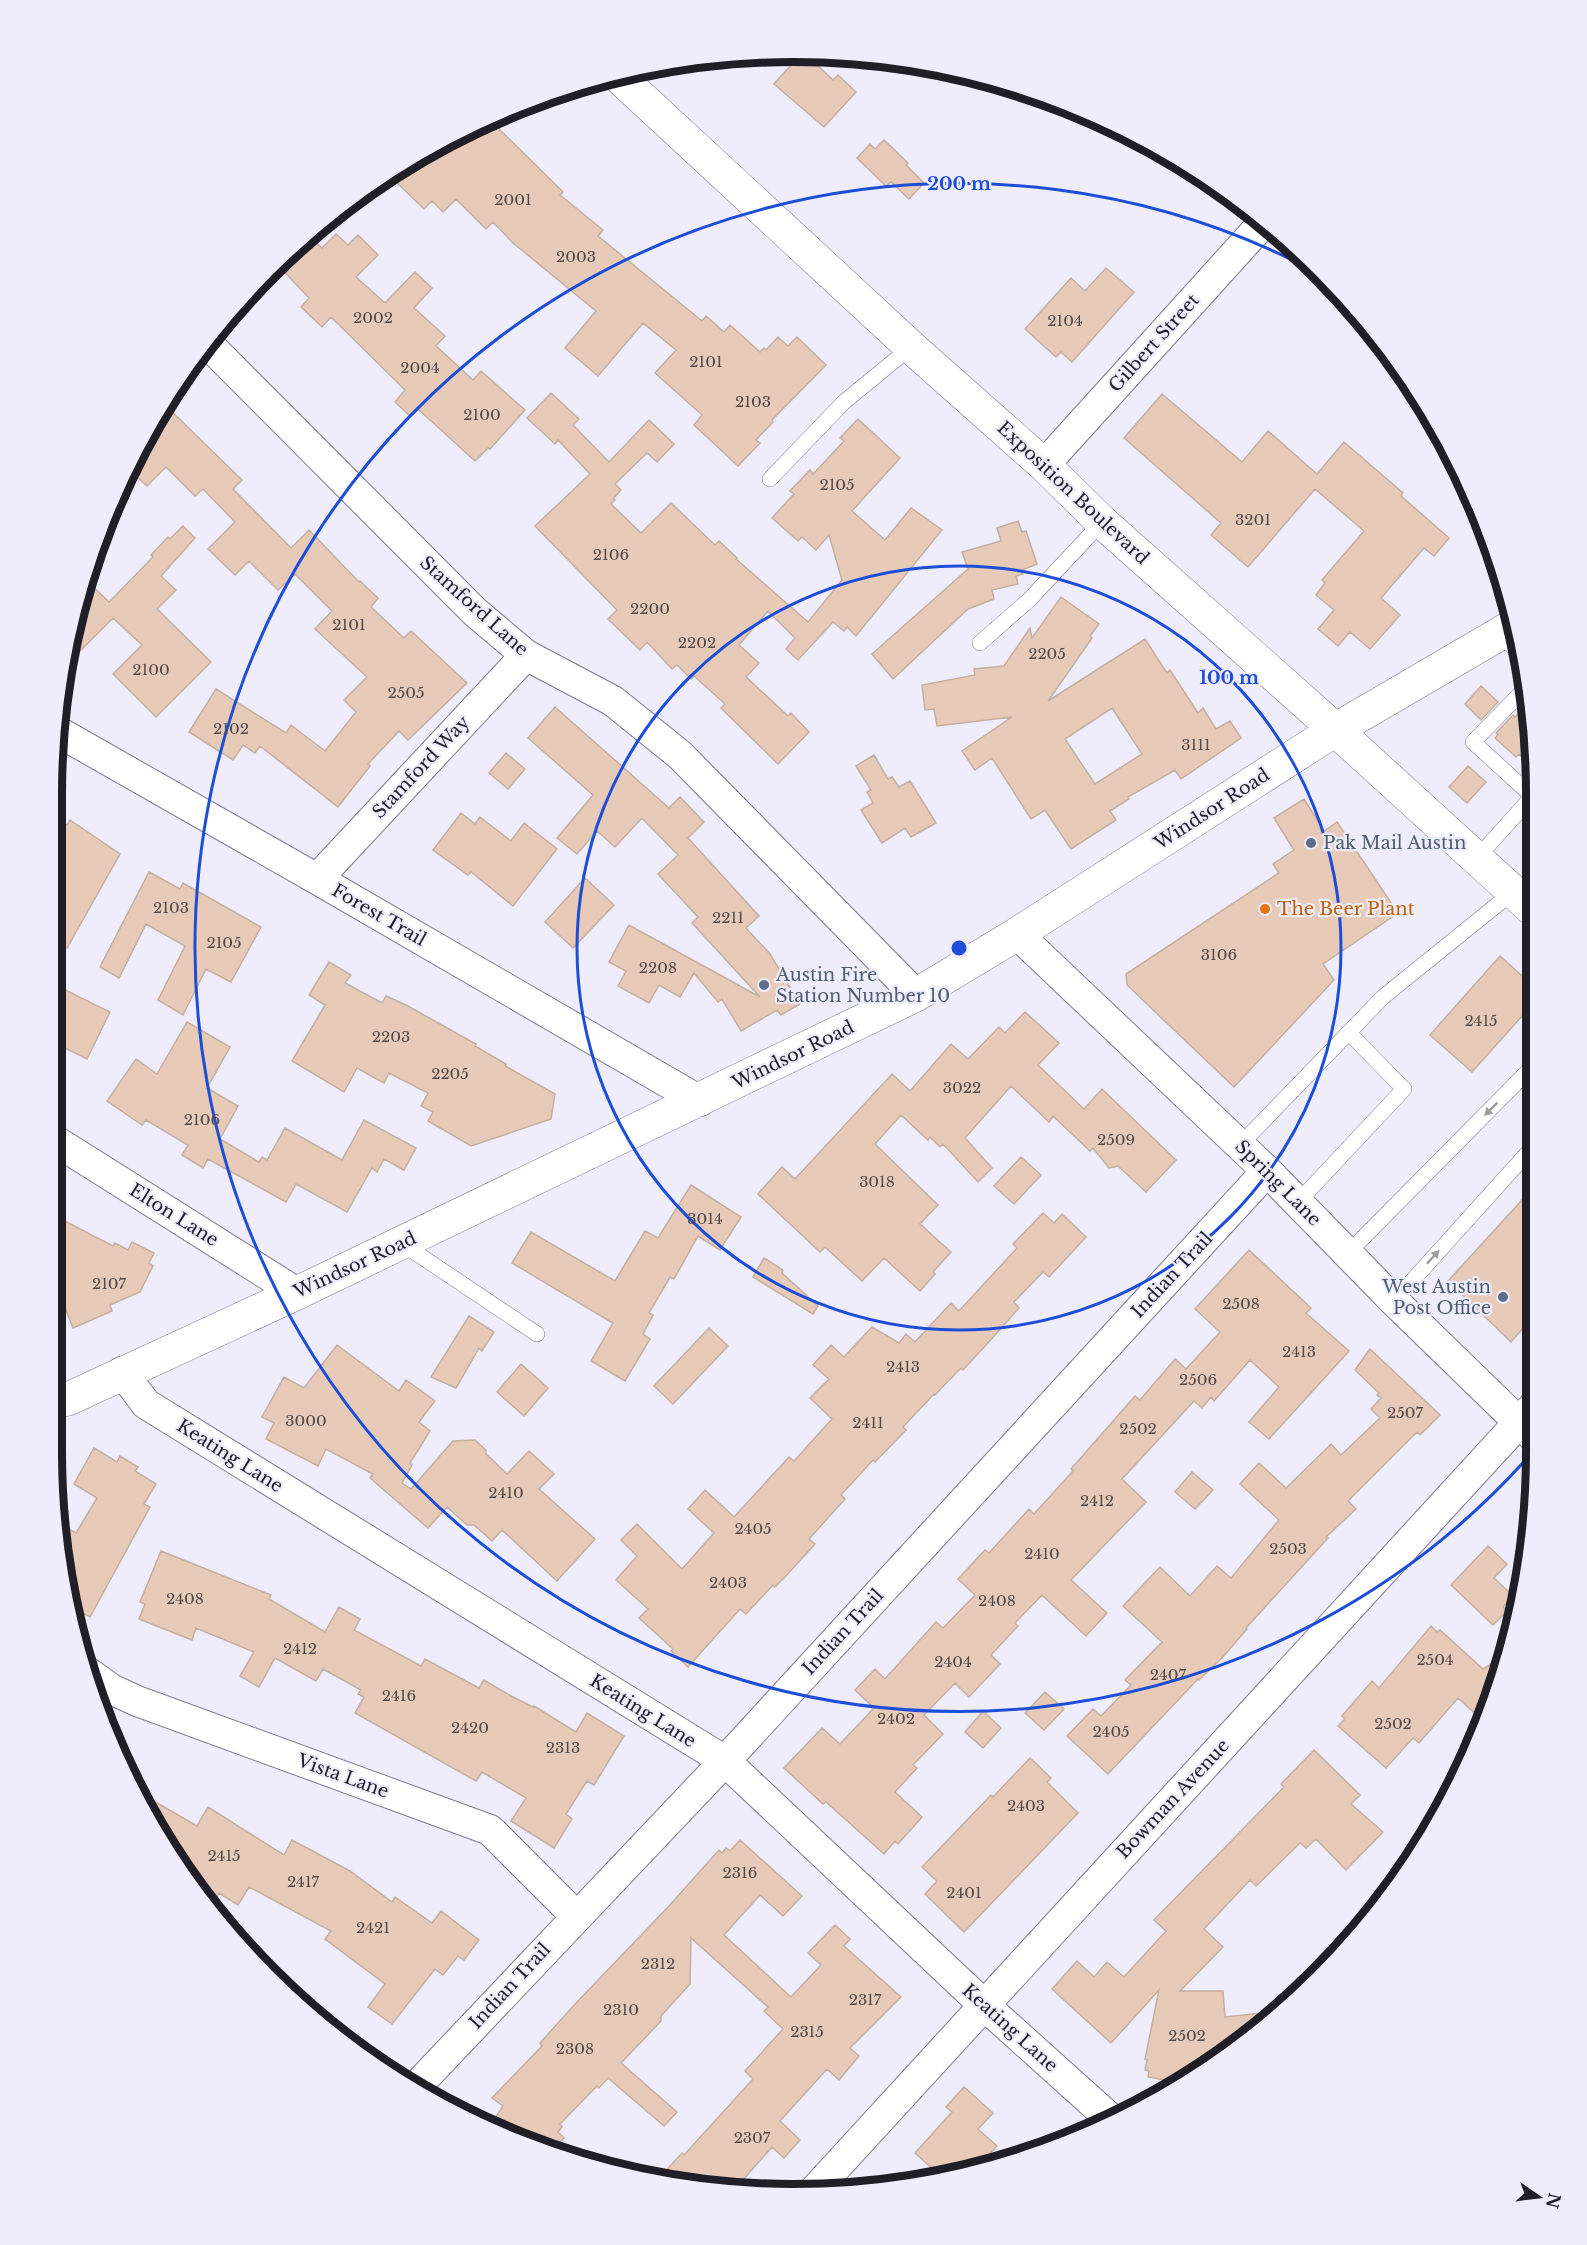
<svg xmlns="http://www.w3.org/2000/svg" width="1587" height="2245" viewBox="0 0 1587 2245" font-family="'Libre Baskerville',serif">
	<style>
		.building { fill: #e7cab8; stroke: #c4afa1; stroke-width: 1.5; fill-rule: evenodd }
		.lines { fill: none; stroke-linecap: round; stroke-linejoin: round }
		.lane-casing { stroke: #7d798e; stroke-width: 16 }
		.street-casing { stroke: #7d798e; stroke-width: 32 }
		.secondary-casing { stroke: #7d798e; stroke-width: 34 }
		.lane { stroke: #fff; stroke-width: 15 }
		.street { stroke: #fff; stroke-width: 30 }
		.secondary { stroke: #fff; stroke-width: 33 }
		.oneway { fill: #9b9a9d }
		.ring { fill: none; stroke: #1d4ed8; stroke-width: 3 }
		.service-dot { fill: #5c6f8a; stroke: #efedfb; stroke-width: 2 }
		.food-dot { fill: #e8710a; stroke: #efedfb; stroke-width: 2 }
		.labels { text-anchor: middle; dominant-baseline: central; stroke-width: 4.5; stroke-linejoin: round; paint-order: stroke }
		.number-label { font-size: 15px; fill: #52494a }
		.street-label { font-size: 18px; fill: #201e26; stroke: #efedfb }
		.service-label { font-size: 18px; fill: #4e5e75; stroke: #efedfb; text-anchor: start }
		.food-label { font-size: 18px; fill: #c56008; stroke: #efedfb; text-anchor: start }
		.rim { fill: none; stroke: #201e26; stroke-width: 8 }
		.centre { fill: #1d4ed8; stroke: #efedfb; stroke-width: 3 }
		.ring-label { font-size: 18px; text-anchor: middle; font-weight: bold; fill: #1d4ed8; stroke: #efedfb; stroke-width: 4.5; stroke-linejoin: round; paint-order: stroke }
	</style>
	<rect width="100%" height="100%" fill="#efedfb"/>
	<!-- building -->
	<path class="building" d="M801 54H805L833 80 838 75 856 92 824 127 774 84Z
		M490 120 563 192 560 195 603 230 598 236 702 321 706 316 724 332 730 325 760 352 764 348 766 350 778 337 788 346 797 337 826 365 772 420 773 422 756 440 760 443 738 466 694 425 702 415 655 373 676 350 643 323 598 376 565 348 596 311 513 243 493 222 486 229 456 199 443 212 432 201 424 209 391 177 398 171 396 169 422 151Z
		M884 140 908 163 906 165 924 183 909 199 891 182 886 186 857 158 870 144 875 149Z
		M306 234 322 248 336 234 348 245 358 235 378 255 356 277 385 303 415 272 432 288 414 308 445 336 436 346 473 380 481 371 525 410 490 449 488 448 475 461 418 409 411 417 395 402 405 390 331 317 322 327 301 307 309 298 277 264Z
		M1106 268 1134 292 1072 362 1061 352 1056 357 1025 329 1071 278 1085 291Z
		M551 393 579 419 573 425 609 462 649 420 674 444 657 462 647 453 615 484 621 490 613 499 615 500 611 504 641 533 671 503 715 545 719 541 737 558 736 559 808 622 842 580 829 535 816 550 802 537 798 541 772 518 794 494 790 491 810 470 813 474 844 441 840 438 858 419 900 458 852 511 885 540 911 508 942 530 856 636 847 627 844 631 833 622 798 660 786 649 795 638 768 611 739 645 759 663 746 677 788 716 791 713 809 732 778 764 721 708 725 704 694 676 691 679 677 665 672 669 647 642 640 650 608 619 617 610 535 526 590 474 558 440 555 444 527 418Z
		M1162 394 1242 462 1268 431 1317 474 1344 442 1403 493 1401 496 1449 538 1434 556 1424 548 1381 598 1400 615 1370 649 1350 632 1338 646 1318 629 1334 610 1316 595 1325 583 1322 580 1364 531 1315 489 1248 567 1211 535 1221 523 1124 438Z
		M163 403 242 480 233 489 291 548 309 530 359 582 360 581 378 598 371 607 404 638 411 631 467 683 408 740 399 731 368 764 370 766 338 807 260 746 255 753 243 745 233 760 189 732 216 689 286 733 291 725 325 751 356 712 344 700 367 677 315 629 332 611 295 574 278 590 249 561 235 575 208 549 235 522 203 489 195 496 166 467 147 486 128 468 151 422Z
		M1018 521 1022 532 1026 531 1037 564 1022 570 1023 574 1016 576 1018 584 992 590 994 599 968 609 893 679 872 654 968 569 962 552 1001 541 997 528Z
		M183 526 195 538 161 576 176 590 157 609 211 662 156 717 113 674 142 645 113 618 63 668 65 648 86 580 109 602 153 557 151 555 168 537 170 539Z
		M1061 597 1099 624 1090 636 1092 638 1048 701 1145 639 1167 673 1170 670 1198 713 1203 708 1216 729 1230 721 1241 738 1181 779 1175 770 1128 797 1129 799 1110 811 1116 820 1071 849 1045 810 1031 819 992 758 975 770 962 751 1012 717 937 726 934 709 925 710 922 685 975 675 974 669 1004 666 1030 628 1032 638ZM1112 708 1142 754 1095 784 1065 739Z
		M1481 686 1498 702 1481 720 1465 704Z
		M1530 702V765L1519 754 1516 757 1495 738 1498 735 1496 733 1513 715 1515 717Z
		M555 707 669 808 680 797 704 822 688 838 759 916 746 928 770 954 800 1004 781 1015 777 1010 741 1031 722 999 718 1002 694 973 680 997 659 985 649 1003 618 986 626 971 609 962 629 925 760 997 692 923 698 917 658 874 678 855 642 818 615 847 597 831 577 854 557 838 593 795 528 738Z
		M506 753 525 769 508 789 489 773Z
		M874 755 888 779 892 777 899 787 910 781 936 823 911 837 905 828 882 843 861 810 873 803 867 792 871 790 856 766Z
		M1468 766 1486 782 1467 803 1449 787Z
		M1304 799 1324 831 1337 822 1398 913 1323 964 1334 980 1234 1087 1127 985 1126 974 1279 873 1273 864 1294 850 1274 818Z
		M461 813 475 824 480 817 511 841 524 823 557 849 513 906 471 872 468 875 433 850Z
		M51 814 67 825 70 820 120 854 67 948 51 939Z
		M149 872 180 889 183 883 261 927 231 982 206 969 183 1015 158 1000 185 946 146 924 119 978 100 967Z
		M585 878 614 905 573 948 545 922Z
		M1500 956 1531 984V1006L1472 1072 1430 1035Z
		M329 962 351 975 345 983 382 1003 386 996 406 1005 476 1044 475 1046 506 1064 505 1066 555 1094 551 1119 471 1146 428 1121 433 1112 421 1106 428 1093 389 1073 384 1083 357 1068 344 1092 292 1061 325 1005 309 995Z
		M51 983 110 1012 87 1059 51 1041Z
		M1025 1012 1059 1043 1038 1065 1084 1109 1102 1089 1176 1160 1146 1192 1118 1166 1109 1168 1093 1148 1090 1151 1053 1116 1049 1122 1011 1086 965 1138 992 1168 978 1182 943 1144 940 1147 930 1137 928 1140 901 1115 875 1144 938 1205 920 1224 951 1252 933 1272 935 1274 920 1291 884 1258 862 1281 825 1247 820 1252 758 1194 782 1167 795 1179 892 1074 910 1091 951 1044 968 1059 999 1027 1005 1033Z
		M187 1022 230 1047 207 1088 238 1106 220 1139 259 1162 262 1157 267 1160 285 1128 342 1160 364 1120 416 1148 404 1170 384 1159 377 1172 372 1168 347 1212 296 1184 286 1202 208 1159 203 1168 182 1155 188 1145 146 1120 142 1125 107 1101 136 1059 157 1074Z
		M1021 1157 1041 1175 1014 1204 994 1186Z
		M691 1185 741 1217 720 1250 698 1236 674 1279 670 1277 649 1313 653 1315 643 1334 650 1339 625 1381 591 1361 613 1323 512 1263 531 1232 615 1281 645 1231 658 1238Z
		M1533 1188V1317L1511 1342 1448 1281Z
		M1043 1213 1054 1223 1062 1214 1086 1237 1049 1277 1043 1272 1014 1302 1019 1308 987 1344 963 1370 961 1368 935 1395 934 1394 903 1427 906 1430 875 1462 873 1460 841 1495 845 1499 809 1539 815 1544 784 1578 775 1587 773 1585 746 1614 740 1609 688 1667 671 1651 673 1649 639 1618 648 1609 616 1580 637 1556 621 1540 637 1524 682 1569 714 1533 688 1509 705 1490 734 1517 789 1457 794 1461 832 1419 810 1398 829 1379 813 1365 831 1345 844 1357 872 1327 899 1343 906 1334 915 1342 951 1303 959 1311 1017 1248 1013 1244Z
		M51 1214 113 1246 115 1243 128 1250 132 1242 154 1253 149 1263 153 1266 140 1292 110 1305 112 1311 73 1328 51 1272Z
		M1249 1250 1311 1308 1306 1313 1349 1351 1269 1439 1249 1422 1279 1387 1250 1360 1214 1401 1211 1397 1202 1408 1194 1401 1122 1479 1146 1502 1071 1580 1107 1613 1086 1636 1042 1595 1015 1623 1018 1626 991 1655 1000 1664 969 1697 955 1683 924 1715 943 1734 913 1765 917 1768 895 1792 922 1817 898 1844 895 1841 884 1854 826 1802 823 1804 784 1768 822 1728 840 1744 874 1708 855 1690 875 1669 885 1679 936 1622 943 1628 975 1595 958 1579 985 1550 989 1553 1029 1509 1034 1514 1073 1471 1071 1469 1135 1396 1140 1400 1175 1359 1186 1369 1220 1332 1195 1309Z
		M764 1258 783 1270 782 1273 818 1306 813 1314 753 1277Z
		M469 1316 494 1332 482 1351 479 1348 456 1388 431 1377Z
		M709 1328 728 1346 673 1404 654 1386Z
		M337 1345 399 1391 406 1380 435 1401 419 1422 430 1431 410 1463 412 1465 402 1483 411 1489 453 1441 475 1440 486 1450V1454L507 1474 529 1451 554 1474 539 1489 595 1539 557 1581 502 1530 492 1541 474 1525H467L447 1507 428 1528 370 1478 373 1474 326 1449 318 1466 266 1439 274 1423 262 1417 284 1377 304 1388Z
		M1370 1349 1440 1415 1420 1435 1417 1432 1348 1501 1356 1509 1326 1537 1328 1538 1246 1628 1247 1629 1222 1658 1199 1680 1198 1679 1108 1774 1067 1736 1093 1709 1101 1716 1131 1685 1125 1680 1162 1642 1123 1606 1160 1567 1190 1596 1217 1566 1231 1578 1279 1520 1240 1484 1259 1463 1286 1488 1331 1444 1341 1455 1380 1418 1371 1409 1381 1398 1377 1395 1379 1393 1355 1370Z
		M521 1364 548 1388 524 1416 497 1392Z
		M94 1448 117 1462 120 1456 138 1467 135 1471 156 1484 144 1504 150 1507 90 1617 72 1607 61 1525 76 1533 97 1498 74 1484Z
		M1192 1472 1213 1490 1195 1509 1175 1492Z
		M1488 1546 1507 1564 1494 1578 1513 1596 1503 1607 1507 1611 1493 1625 1451 1585Z
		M161 1551 271 1595 269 1599 325 1632 339 1607 360 1619 354 1630 421 1666 425 1659 479 1688 484 1680 511 1696 533 1707 534 1706 576 1732 587 1713 624 1736 594 1785 587 1781 566 1814 572 1819 554 1848 511 1821 526 1798 482 1772 476 1781 355 1713 364 1697 358 1694 361 1690 323 1669 316 1681 275 1658 259 1687 240 1676 254 1652 196 1628 192 1640 139 1619 145 1604 140 1602Z
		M1431 1626 1437 1632 1440 1630 1483 1669 1507 1654 1482 1720 1458 1698 1419 1743 1413 1738 1386 1768 1338 1726 1345 1719 1342 1716 1372 1681 1379 1688Z
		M1045 1692 1064 1709 1044 1730 1025 1713Z
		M983 1711 1001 1728 983 1748 965 1732Z
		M1314 1750 1360 1795 1351 1804 1383 1832 1346 1870 1316 1839 1306 1848 1300 1843 1256 1886 1250 1880 1204 1929 1223 1947 1180 1991H1223L1225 2017 1281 2011 1175 2082 1148 2077 1149 2071 1145 2070 1147 2060 1145 2059 1159 1990 1111 2043 1052 1989 1077 1961 1094 1977 1107 1962 1124 1977 1166 1931 1154 1920 1284 1787 1281 1784Z
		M1030 1758 1051 1778 1047 1782 1078 1813 964 1932 925 1894 937 1881 922 1867 991 1795 993 1797Z
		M138 1792 197 1826 208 1807 284 1855 292 1840 350 1871 392 1902 395 1897 432 1923 441 1911 479 1940 464 1960 458 1956 443 1975 435 1969 392 2024 368 2007 385 1984 325 1939 331 1931 249 1887 238 1905 219 1893 215 1900 199 1890 176 1864Z
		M740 1840 802 1896 783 1916 760 1895 724 1935 791 1997 821 1965 808 1953 835 1925 850 1939 844 1946 901 1997 850 2048 859 2056 839 2080 827 2069 780 2121 800 2140 784 2158 772 2147 735 2189 697 2188 659 2178 682 2153 684 2155 753 2079 745 2071 783 2029 764 2011 768 2007 691 1938 690 1984 661 2016V2021L621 2063 677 2112 664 2126 608 2078 599 2088 597 2086 560 2124 562 2127 558 2132 564 2138 553 2149 509 2137 489 2128 503 2106 492 2098 542 2046 540 2043 577 2002 669 1906 719 1850 722 1853 726 1848 730 1851Z
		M964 2087 993 2113 978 2129 997 2146 977 2167 943 2178 915 2153 952 2112 946 2107Z"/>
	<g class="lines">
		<defs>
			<path id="lane" d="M770 479 844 402 911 347
				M1502 632 1521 658
				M980 643 1030 599 1102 522
				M1528 689 1521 693 1473 742 1530 794
				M1476 859 1530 799
				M1240 1145 1383 997 1513 892
				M1298 1202 1404 1089 1349 1033
				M401 1243 537 1334
				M1348 1253 1532 1067
				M1394 1301 1532 1148"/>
			<path id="street" d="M205 341 475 612 526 655 613 701 680 755 916 995
				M1044 465 1264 222
				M57 731 317 879 700 1101
				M317 879 526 655
				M1017 934 1267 1171 1394 1301 1533 1436
				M51 1138 297 1293
				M122 1372 146 1404 725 1761 984 2005 1113 2121
				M86 1671 111 1689 137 1701 490 1830 576 1916
				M414 2089 725 1761 1267 1171
				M813 2192 1534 1406"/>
			<path id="secondary" d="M618 76 911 347 1044 465 1102 522 1319 715 1531 908
				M51 1403 68 1399 297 1293 916 995 1017 934 1335 730 1513 626"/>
		</defs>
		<!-- lane casing -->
		<use href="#lane" class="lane-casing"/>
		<!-- street casing -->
		<use href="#street" class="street-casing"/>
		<!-- secondary casing -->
		<use href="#secondary" class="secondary-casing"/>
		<!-- lane -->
		<use href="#lane" class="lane"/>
		<!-- street -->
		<use href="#street" class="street"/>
		<!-- secondary -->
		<use href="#secondary" class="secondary"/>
	</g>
	<!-- one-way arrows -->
	<defs><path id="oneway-solid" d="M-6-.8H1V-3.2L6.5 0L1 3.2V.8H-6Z" transform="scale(1.5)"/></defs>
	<g class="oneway">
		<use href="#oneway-solid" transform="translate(1491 1109) rotate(135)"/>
		<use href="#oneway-solid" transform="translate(1433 1257) rotate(-48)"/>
	</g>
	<!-- distance rings -->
	<g class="ring">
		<circle cx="959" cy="948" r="382"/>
		<path d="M1531 1454A764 764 0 1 1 1318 273"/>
	</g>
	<!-- markers -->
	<g class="service-dot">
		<circle cx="1311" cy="843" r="6"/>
		<circle cx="764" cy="985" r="6"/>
		<circle cx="1503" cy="1297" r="6"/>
	</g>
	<circle class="food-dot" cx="1265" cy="909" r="6"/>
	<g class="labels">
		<!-- number labels -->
		<g class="number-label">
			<text x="513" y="199">2001</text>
			<text x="576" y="256">2003</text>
			<text x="373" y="317">2002</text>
			<text x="1065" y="320">2104</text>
			<text x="706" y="361">2101</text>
			<text x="420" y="367">2004</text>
			<text x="753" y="401">2103</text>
			<text x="482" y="414">2100</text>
			<text x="837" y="484">2105</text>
			<text x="1253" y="519">3201</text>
			<text x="611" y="554">2106</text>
			<text x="650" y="608">2200</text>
			<text x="349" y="624">2101</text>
			<text x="697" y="642">2202</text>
			<text x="1047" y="653">2205</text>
			<text x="151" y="669">2100</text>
			<text x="406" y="692">2505</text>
			<text x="231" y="728">2102</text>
			<text x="1196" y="744">3111</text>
			<text x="171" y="907">2103</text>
			<text x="728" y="917">2211</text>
			<text x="224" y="942">2105</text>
			<text x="1219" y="954">3106</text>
			<text x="658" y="967">2208</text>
			<text x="1481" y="1020">2415</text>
			<text x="391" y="1036">2203</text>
			<text x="450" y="1073">2205</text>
			<text x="962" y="1087">3022</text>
			<text x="202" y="1119">2106</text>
			<text x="1116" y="1139">2509</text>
			<text x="877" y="1181">3018</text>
			<text x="705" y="1218">3014</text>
			<text x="109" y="1283">2107</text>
			<text x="1241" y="1303">2508</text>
			<text x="1299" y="1351">2413</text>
			<text x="903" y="1366">2413</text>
			<text x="1198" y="1379">2506</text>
			<text x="1405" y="1412">2507</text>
			<text x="306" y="1420">3000</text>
			<text x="868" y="1422">2411</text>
			<text x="1138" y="1428">2502</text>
			<text x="506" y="1492">2410</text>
			<text x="1097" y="1500">2412</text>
			<text x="753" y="1528">2405</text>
			<text x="1288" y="1548">2503</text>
			<text x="1042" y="1553">2410</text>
			<text x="728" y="1582">2403</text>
			<text x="185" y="1598">2408</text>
			<text x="997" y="1600">2408</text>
			<text x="300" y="1648">2412</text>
			<text x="1435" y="1659">2504</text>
			<text x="953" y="1661">2404</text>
			<text x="1168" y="1674">2407</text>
			<text x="399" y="1695">2416</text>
			<text x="896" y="1718">2402</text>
			<text x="1393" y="1723">2502</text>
			<text x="470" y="1727">2420</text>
			<text x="1111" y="1731">2405</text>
			<text x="563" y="1747">2313</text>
			<text x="1026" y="1805">2403</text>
			<text x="224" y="1855">2415</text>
			<text x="740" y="1872">2316</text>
			<text x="303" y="1881">2417</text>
			<text x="964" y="1892">2401</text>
			<text x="373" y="1927">2421</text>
			<text x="658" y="1963">2312</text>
			<text x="865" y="1999">2317</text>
			<text x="621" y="2009">2310</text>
			<text x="807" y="2031">2315</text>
			<text x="1187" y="2035">2502</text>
			<text x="575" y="2048">2308</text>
			<text x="752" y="2137">2307</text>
		</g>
		<!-- street labels -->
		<g class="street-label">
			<text transform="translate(1154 343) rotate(-48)">Gilbert Street</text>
			<text transform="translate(1073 493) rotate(43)">Exposition Boulevard</text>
			<text transform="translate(474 606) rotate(42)">Stamford Lane</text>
			<text transform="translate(421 767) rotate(-47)">Stamford Way</text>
			<text transform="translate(1212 809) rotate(-33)">Windsor Road</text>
			<text transform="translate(379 915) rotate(30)">Forest Trail</text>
			<text transform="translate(793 1055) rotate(-26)">Windsor Road</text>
			<text transform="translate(1278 1183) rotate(45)">Spring Lane</text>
			<text transform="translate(174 1215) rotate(32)">Elton Lane</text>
			<text transform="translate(355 1265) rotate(-25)">Windsor Road</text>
			<text transform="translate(1172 1275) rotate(-47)">Indian Trail</text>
			<text transform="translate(230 1456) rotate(32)">Keating Lane</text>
			<text transform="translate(843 1632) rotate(-47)">Indian Trail</text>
			<text transform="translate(643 1711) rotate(32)">Keating Lane</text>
			<text transform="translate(343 1776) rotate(20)">Vista Lane</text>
			<text transform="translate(1173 1799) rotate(-47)">Bowman Avenue</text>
			<text transform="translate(510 1986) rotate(-47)">Indian Trail</text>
			<text transform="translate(1010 2028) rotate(42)">Keating Lane</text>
		</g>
		<!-- service labels -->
		<g class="service-label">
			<text x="1323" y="843">Pak Mail Austin</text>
			<text x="776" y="975">Austin Fire<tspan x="776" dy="21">Station Number 10</tspan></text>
			<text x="1491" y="1287" text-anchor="end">West Austin<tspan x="1491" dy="21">Post Office</tspan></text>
		</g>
		<!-- food labels -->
		<g class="food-label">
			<text x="1277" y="909">The Beer Plant</text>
		</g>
	</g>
	<!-- crop -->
	<path d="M0 0H1587V2245H0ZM794 62H794A732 732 0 0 1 1526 794V1452A732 732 0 0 1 794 2184H794A732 732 0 0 1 62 1452V794A732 732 0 0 1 794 62Z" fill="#efedfb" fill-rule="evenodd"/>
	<path class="rim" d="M794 62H794A732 732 0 0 1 1526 794V1452A732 732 0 0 1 794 2184H794A732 732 0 0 1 62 1452V794A732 732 0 0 1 794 62Z"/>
	<circle cx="959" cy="948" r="9" class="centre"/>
	<g class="ring-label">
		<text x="959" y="190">200 m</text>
		<text x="1229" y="684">100 m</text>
	</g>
	<!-- north arrow -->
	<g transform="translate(1539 2197) rotate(104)" stroke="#efedfb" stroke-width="4.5" paint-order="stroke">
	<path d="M0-4.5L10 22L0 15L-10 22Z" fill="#201e26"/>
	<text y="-9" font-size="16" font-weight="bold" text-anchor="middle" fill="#201e26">N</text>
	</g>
</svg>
